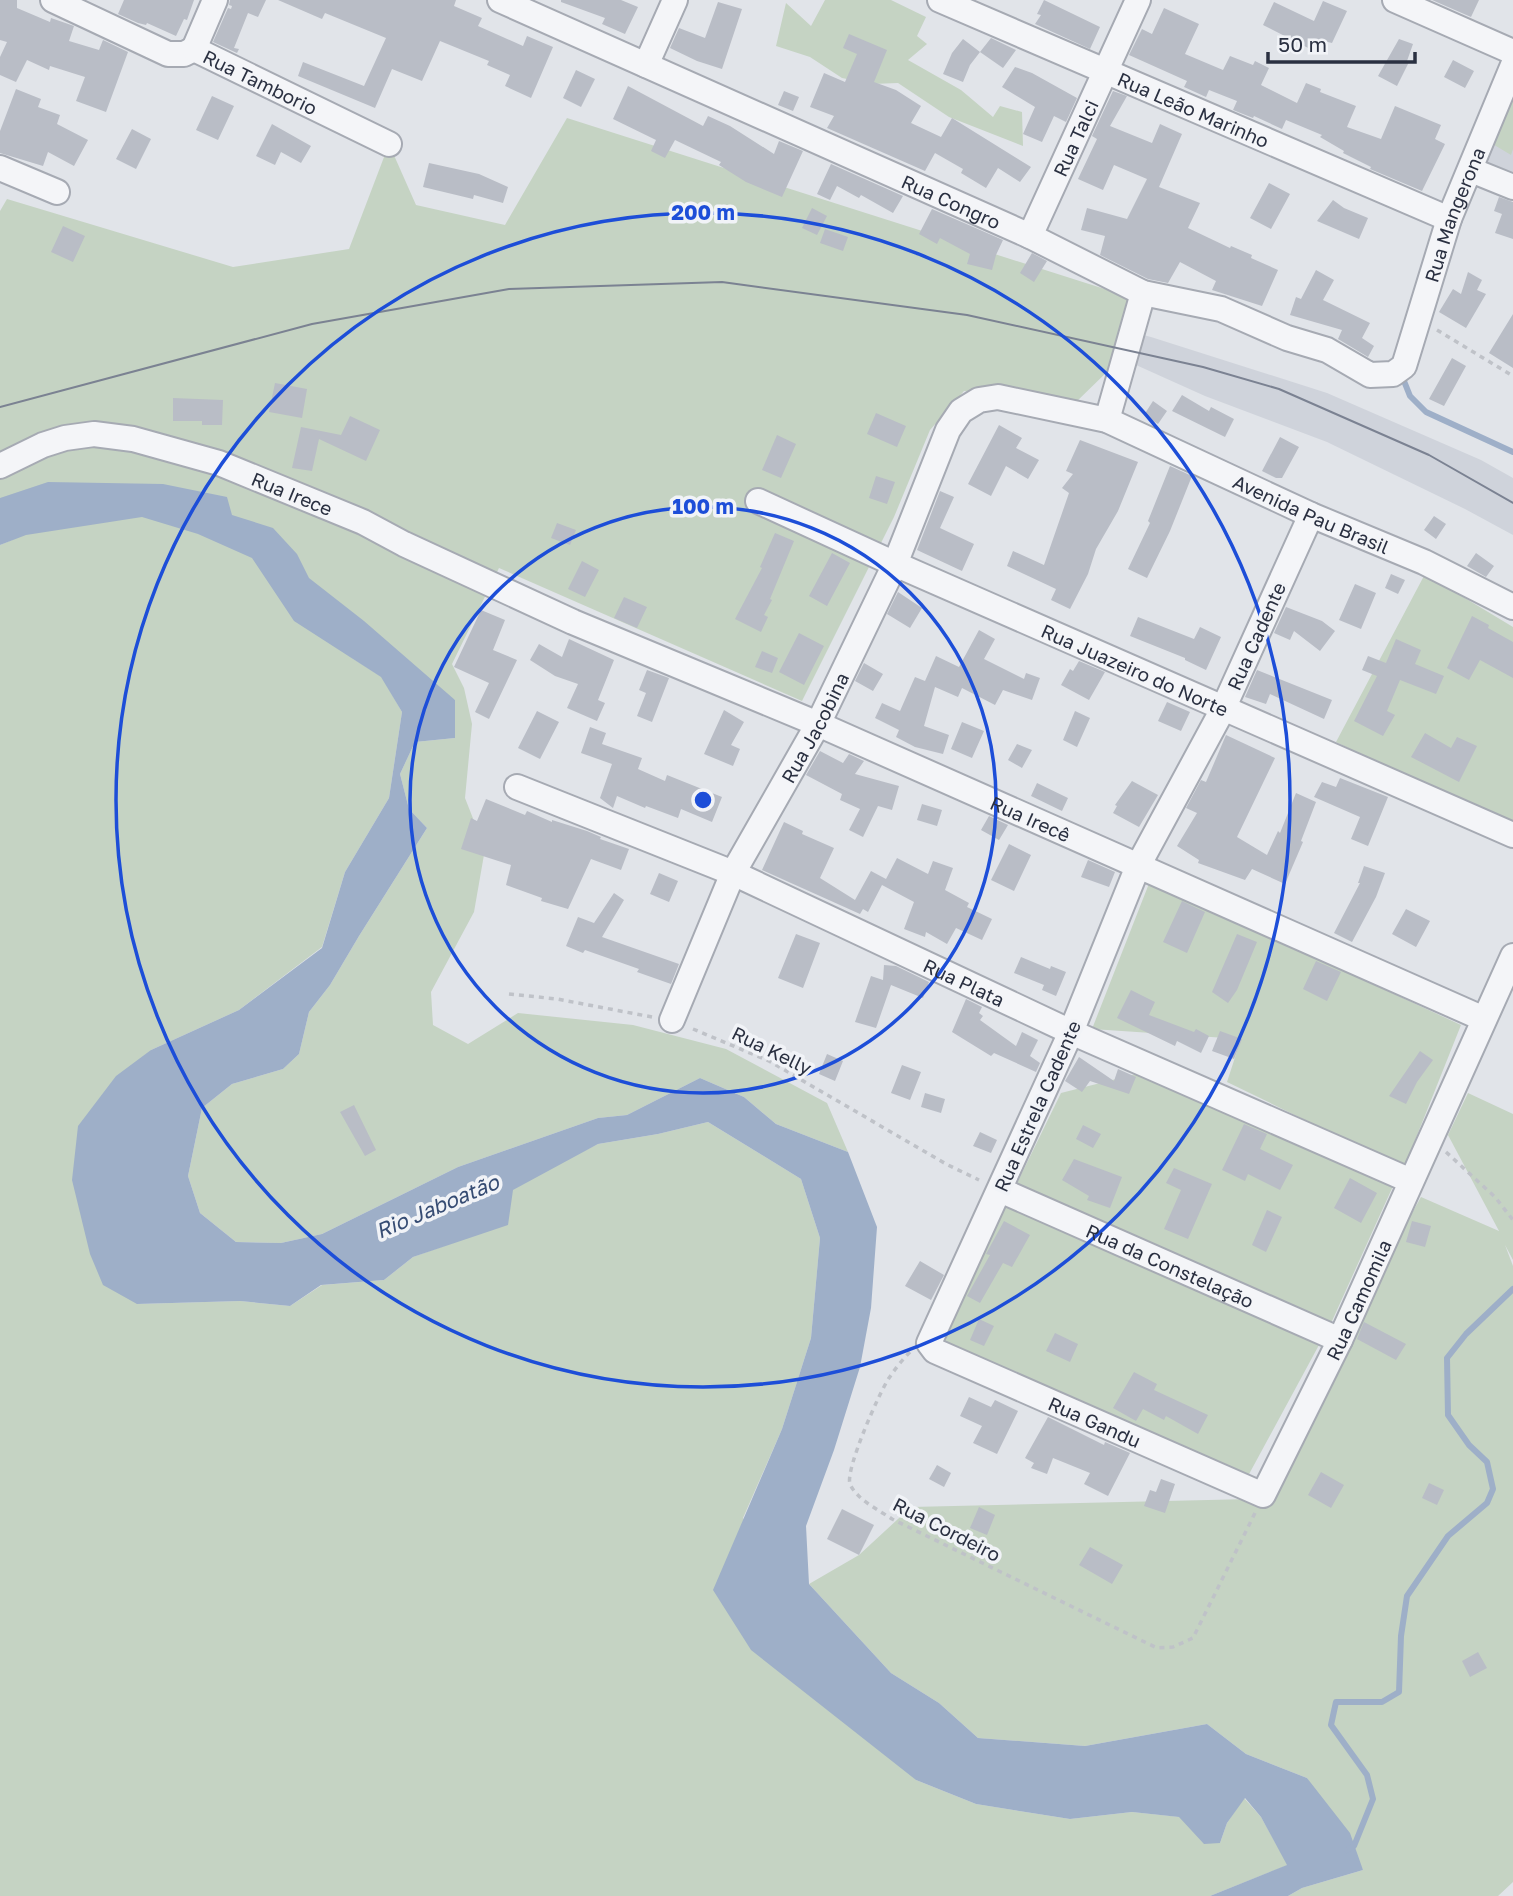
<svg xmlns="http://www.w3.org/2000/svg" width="1513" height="1896" viewBox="0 0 1513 1896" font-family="'Golos Text',sans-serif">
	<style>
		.built { fill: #cfd3db }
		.green { fill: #c5d3c3 }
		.water { fill: #9eafc8 }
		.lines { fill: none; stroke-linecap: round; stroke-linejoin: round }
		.stream { stroke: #9eafc8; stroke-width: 6 }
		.building { fill: #b9bdc6 }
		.minor-casing { stroke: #a6aab3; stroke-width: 28 }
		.path { stroke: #bfc2c8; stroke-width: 3.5; stroke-dasharray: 5 5; stroke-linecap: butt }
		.minor { stroke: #f4f5f8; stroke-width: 24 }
		.tram { stroke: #7b8292; stroke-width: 2 }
		.ring { fill: none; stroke: #1d4ed8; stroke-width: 3.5 }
		.labels { text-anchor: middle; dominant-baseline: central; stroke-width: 7; stroke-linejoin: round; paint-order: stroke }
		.street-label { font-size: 19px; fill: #2a3041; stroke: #f1f3f7 }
		.water-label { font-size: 21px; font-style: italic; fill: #364c73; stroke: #f1f3f7 }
		.centre { fill: #1d4ed8; stroke: #f1f3f7; stroke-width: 3.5 }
		.ring-label { font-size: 21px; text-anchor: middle; font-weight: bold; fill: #1d4ed8; stroke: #f1f3f7; stroke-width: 7; stroke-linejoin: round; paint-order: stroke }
	</style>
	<rect width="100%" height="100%" fill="#e1e4e9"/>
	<!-- built -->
	<path class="built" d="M1513 67V189L1469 171Z
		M1079 318 1151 337 1327 393 1481 460 1513 478V535L1465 509 1327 442 1205 396 1116 356Z"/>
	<!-- green -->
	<path class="green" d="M825 0H891L926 17 917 36 927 44 908 60 961 90 993 117 1000 106 1022 112 1023 146 949 117 898 83 872 84 842 78 810 57 776 46 786 3 811 26Z
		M1513 75V149L1511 155 1491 143Z
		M567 118 1133 298 1111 368 1073 405 964 391 930 430 894 517 802 701 499 568 452 664 464 688 472 724 465 798 485 849 474 912 431 992 433 1025 468 1044 518 1013 633 1025 726 1049 827 1103 848 1152 776 1124 744 1097 700 1078 627 1115 598 1118 458 1167 322 1234 281 1243 236 1242 200 1213 188 1176 202 1108 232 1084 283 1069 299 1054 309 1012 330 985 359 936 427 828 409 809 400 774 415 742 455 738V700L352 658 382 677 402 712 389 798 345 872 322 947 239 1010 151 1050 137 1304 240 1301 290 1306 322 1285 384 1280 413 1257 455 1242 512 1190 565 1160 598 1144 658 1134 708 1122 801 1179 820 1238 811 1338 782 1429 743 1518 916 1780 976 1804 1070 1819 1132 1812 1180 1817 1220 1843 1227 1823 1244 1798 1261 1817 1288 1865 1210 1896H0V545L12 540 0 536V211L7 199 233 267 349 249 389 144 416 205 505 225Z
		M1425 574 1513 627V833L1436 791 1336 742Z
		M1150 881 1461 1025 1404 1168 1227 1082 1241 1039 1092 1029Z
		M1136 1074 1398 1175 1332 1321 1248 1476 935 1351 1061 1093Z
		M1468 1093 1513 1114V1260L1505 1245 1513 1266V1882L1498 1896H1288L1302 1888 1363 1870 1307 1778 1246 1754 1207 1724 1085 1746 978 1738 939 1703 891 1673 809 1584 859 1555 911 1507 1251 1499 1421 1197 1499 1231 1448 1135Z"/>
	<!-- water -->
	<path class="water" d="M48 482 163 484 227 497 232 515 273 528 297 554 309 578 364 621 455 700V738L415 742 400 774 409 809 427 828 359 936 330 985 309 1012 299 1054 283 1069 232 1084 202 1108 188 1176 200 1213 236 1242 281 1243 322 1234 458 1167 598 1118 627 1115 700 1078 744 1097 776 1124 848 1152 877 1227 871 1308 860 1367 834 1450 806 1526 809 1584 891 1673 939 1703 978 1738 1085 1746 1207 1724 1246 1754 1307 1778 1350 1833 1363 1870 1302 1888 1288 1896H1210L1287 1865 1261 1817 1245 1798 1227 1823 1220 1843 1204 1844 1179 1817 1132 1812 1070 1819 976 1804 916 1780 751 1650 713 1590 782 1429 811 1338 820 1238 801 1179 708 1122 658 1134 598 1144 513 1190 508 1225 413 1257 384 1280 321 1285 290 1306 240 1301 137 1304 103 1285 90 1254 72 1180 78 1126 116 1076 151 1050 239 1010 322 948 345 872 389 798 402 712 381 677 294 621 252 558 198 534 142 517 26 535 0 545V498Z"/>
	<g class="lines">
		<!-- stream -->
		<path class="stream" d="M1402 376 1410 396 1426 412 1513 452
			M1347 1850 1354 1846 1373 1799 1367 1775 1331 1725 1336 1702H1382L1399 1692 1401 1636 1407 1596 1448 1536 1487 1503 1493 1489 1487 1462 1469 1445 1448 1415 1447 1358 1466 1334 1513 1289"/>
	</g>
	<!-- building -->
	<path class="building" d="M0 0H17V8L50 22 51 18 74 26 69 41 99 50 103 40 128 52 106 112 76 101 85 77 50 66 49 70 27 60 16 82 0 75V57L7 42 0 40Z
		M124 0H194L187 20 184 19 176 36 147 23 146 25 138 23 118 14Z
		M230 0H266L258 17 248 13 234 48 239 49 237 53 213 42 228 8 231 9 232 6 229 5Z
		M278 0H456L454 6 482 18 478 26 523 46 527 36 553 47 531 98 505 86 510 75 487 65 489 61 440 41 422 81 392 69 375 108 298 76 303 62 364 86 386 38 325 13 322 19Z
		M561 0H621L638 7 625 34 602 24 605 18 561 2Z
		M1044 0 1100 27 1090 49 1035 24 1041 15 1037 14Z
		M1432 0H1479L1471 17Z
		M1323 1 1347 11 1332 43 1320 40 1316 52 1263 25 1274 2 1314 21Z
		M718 2 742 9 722 69 697 61 670 48 679 28 705 38Z
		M1164 8 1199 24 1185 54 1223 70 1230 56 1253 65 1255 61 1269 68 1261 85 1297 103 1306 83 1321 89 1320 92 1356 106 1347 127 1381 139 1395 106 1441 125 1435 139 1445 144 1422 191 1370 169 1371 167 1343 153 1344 151 1320 137 1322 135 1286 120 1282 129 1254 116 1253 118 1233 110 1237 101 1209 90 1206 97 1184 87 1187 81 1129 55 1142 29 1152 34Z
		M849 34 887 50 874 82 896 90 921 106 911 123 941 137 952 118 1031 167 1020 182 998 168 986 188 961 173 963 169 935 153 925 171 827 128 834 116 810 107 824 73 845 82 857 54 843 48Z
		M991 38 1016 50 1003 68 980 52Z
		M963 39 980 52 970 65 963 82 943 74 952 53Z
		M1399 39 1413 44 1407 61 1409 62 1397 86 1378 76Z
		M1453 60 1474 71 1465 88 1444 77Z
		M1015 67 1032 73 1077 98 1066 122 1054 116 1042 142 1023 134 1035 107 1002 87Z
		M576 70 595 79 581 107 563 98Z
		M628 86 703 126 708 116 730 126 774 154 779 141 803 151 782 197 746 182 719 165 721 162 675 140 665 158 651 151 656 140 613 119Z
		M16 89 41 99 38 107 60 115 57 124 88 140 74 166 48 152 43 166 0 153V131Z
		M784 91 799 97 793 111 778 105Z
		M1113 91 1127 96 1110 126 1152 143 1160 124 1182 134 1159 187 1200 203 1188 228 1230 248 1231 246 1252 255 1251 258 1278 270 1262 306 1212 290 1216 281 1180 262 1168 283 1148 279 1100 255 1105 236 1081 230 1087 208 1127 219 1147 179 1114 165 1103 190 1078 179 1097 139 1092 136Z
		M212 96 234 106 218 140 196 130Z
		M272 124 311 146 301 163 281 152 275 165 256 156Z
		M132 129 151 139 136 169 116 159Z
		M429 163 479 174 508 187 503 203 474 195 473 199 423 187Z
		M831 164 903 196 893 213 861 195 859 198 837 186 830 200 817 194Z
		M1269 183 1290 194 1271 229 1250 218Z
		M1499 197 1513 202V239L1495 233 1502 214 1494 211Z
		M1333 200 1344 208 1368 218 1359 239 1317 221Z
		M812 208 827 216 817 235 802 228Z
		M932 209 1003 240 996 255 992 270 967 264 970 254 940 238 937 244 919 234Z
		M63 226 85 236 73 262 51 252Z
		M825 229 848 237 843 251 820 243Z
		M1032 253 1047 261 1034 282 1020 273Z
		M1316 270 1334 280 1323 300 1370 323 1362 338 1374 346 1368 357 1338 339 1342 330 1290 315 1296 297 1301 299Z
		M1468 272 1482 280 1477 290 1486 294 1466 328 1439 312 1453 289 1461 294Z
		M1513 314V368L1489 353Z
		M1452 358 1466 366 1444 406 1429 399Z
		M275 383 307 389 302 418 269 412Z
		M1182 395 1209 411 1211 407 1234 419 1225 437 1172 411Z
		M173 398 223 400 222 425H202V421H173Z
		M1153 401 1167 411 1158 424 1144 415Z
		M876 413 906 426 897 447 867 434Z
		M350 416 380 430 366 461 319 439 312 471 292 468 301 427 341 435Z
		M999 425 1022 438 1016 448 1039 460 1028 479 1006 466 991 496 968 484Z
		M777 435 796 444 781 478 762 470Z
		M1280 437 1299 447 1282 478H1276L1262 471Z
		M1080 440 1138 462 1118 511 1096 549 1088 574 1070 609 1051 600 1056 589 1007 566 1013 551 1044 565 1069 493 1062 488 1073 474 1066 471Z
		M1170 466 1192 476 1170 531 1147 578 1128 569 1150 523 1148 521Z
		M876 476 895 482 887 504 869 498Z
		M940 491 954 497 940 528 974 544 962 571 917 550Z
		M1434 516 1446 524 1436 539 1424 530Z
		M557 523 576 530 570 545 551 538Z
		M775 533 794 541 770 599 772 600 764 615 768 617 761 632 735 619 762 568 760 567Z
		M832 553 850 563 827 606 809 596Z
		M1476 553 1494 566 1486 577 1467 566Z
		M582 561 599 570 585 597 568 589Z
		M1391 574 1405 580 1398 594 1385 588Z
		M1355 584 1376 593 1361 629 1339 620Z
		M898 592 922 608 910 628 887 614Z
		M624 597 647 607 637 628 614 618Z
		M1286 607 1322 621 1335 631 1320 651 1294 631 1290 640 1274 633Z
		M481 610 505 620 493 650 517 660 489 719 475 712 489 683 454 667Z
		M1472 616 1489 625 1488 628 1513 642V678L1480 660 1469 680 1447 668Z
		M1138 617 1194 639 1200 627 1221 637 1206 670 1185 660V658L1130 636Z
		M979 630 995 639 984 659 1024 679 1026 673 1040 678 1032 700 1003 690 995 705 962 688 958 697 935 687 924 726 949 735 943 754 915 747 896 737 899 730 875 718 882 703 900 711 915 677 925 681 936 656 959 667Z
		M799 633 824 646 804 685 779 672Z
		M569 639 614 660 598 700 605 703 597 721 567 708 578 684 555 676 530 660 539 644 562 657Z
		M1396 639 1421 650 1415 664 1444 676 1436 694 1400 680 1387 711 1395 715 1383 736 1354 721 1377 676 1362 670 1368 656 1386 663Z
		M762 651 778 658 772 673 755 667Z
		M1079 661 1105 672 1089 700 1061 685 1070 669 1073 671Z
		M864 663 883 674 873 691 855 681Z
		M647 670 669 678 652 722 637 716 646 693 639 690Z
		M1257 670 1332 700 1324 719 1270 694 1266 704 1245 697Z
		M1167 702 1190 712 1181 731 1158 721Z
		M724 710 744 722 731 745 740 749 733 766 704 754Z
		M537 711 559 722 540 759 518 748Z
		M1075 711 1090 718 1077 747 1063 740Z
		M962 722 984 731 972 758 951 749Z
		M590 727 606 733 602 744 642 758 638 769 665 781 667 775 722 797 712 822 681 809 678 818 646 806 645 808 617 796 613 808 600 798 612 764 581 753Z
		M1425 733 1451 748 1457 737 1477 746 1459 782 1411 757Z
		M1226 735 1275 758 1237 837 1267 855 1278 831 1280 833 1296 793 1316 802 1301 841 1303 842 1285 884 1252 869 1245 880 1198 863 1199 860 1177 846 1197 813 1186 808 1201 780 1206 782Z
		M1017 744 1032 750 1022 768 1008 760Z
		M820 751 843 763 849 754 864 761 855 774 899 786 892 810 878 806 863 837 849 830 860 809 840 800 842 794 806 775Z
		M1340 778 1388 797 1368 846 1351 839 1360 817 1314 797 1322 782 1336 787Z
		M1132 781 1158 795 1139 827 1113 813 1117 806 1115 805Z
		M1037 783 1068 798 1062 811 1031 796Z
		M486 799 525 815 527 811 552 822V820L587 831 601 837 600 839 629 849 621 870 591 859 568 909 541 901 542 898 506 885 511 865 461 849 471 818 477 821Z
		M922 804 942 810 937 826 917 820Z
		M989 816 1008 825 999 840 981 830Z
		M784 822 803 831 802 834 834 848 820 878 855 900 871 871 886 879 897 858 928 874 933 861 953 868 945 890 969 903 967 907 992 919 982 940 956 928 947 944 926 932 925 937 904 929 914 902 882 885 868 912 863 909 860 914 762 870Z
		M1009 844 1031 855 1014 891 991 880Z
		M1088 860 1115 872 1109 887 1081 877Z
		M1364 866 1385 873 1376 897 1352 942 1334 933 1360 883H1358Z
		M659 873 678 881 669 902 650 894Z
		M614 893 624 900 602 937 679 964 671 984 637 972 639 969 585 950 583 953 566 946 578 917 594 923Z
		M1182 901 1205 912 1187 953 1163 942Z
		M1406 909 1430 921 1416 947 1392 934Z
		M796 934 820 943 803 988 778 978Z
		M1237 934 1257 942 1237 990 1228 1003 1212 992Z
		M1021 957 1050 969 1051 966 1066 972 1056 996 1042 990 1044 985 1014 973Z
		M1316 961 1341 972 1327 1001 1303 989Z
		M884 965 896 966 929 982 923 998 891 985 876 1028 855 1022 871 976 883 980Z
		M1131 990 1155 1002 1149 1015 1194 1032 1196 1029 1209 1036 1201 1053 1177 1041 1175 1046 1117 1018Z
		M966 999 982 1007 979 1013 983 1016 980 1020 1016 1046 1022 1032 1038 1040 1030 1056 1040 1063 1036 1072 994 1053 991 1056 952 1032Z
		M1220 1031 1242 1039 1234 1059 1212 1051Z
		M1420 1051 1433 1060 1417 1082 1406 1104 1389 1096Z
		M827 1054 843 1061 835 1081 819 1074Z
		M1079 1057 1114 1081 1118 1069 1136 1077 1129 1094 1090 1081 1082 1092 1065 1081Z
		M902 1065 921 1072 910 1100 891 1093Z
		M925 1093 945 1099 941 1113 921 1107Z
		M354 1105 376 1150 365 1156 340 1112Z
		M1244 1124 1267 1134 1260 1149 1293 1165 1280 1190 1248 1174 1245 1181 1222 1170Z
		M1083 1125 1101 1134 1093 1148 1076 1139Z
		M980 1132 997 1140 991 1153 973 1146Z
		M1074 1159 1122 1177 1110 1208 1087 1200 1089 1196 1062 1180Z
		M1174 1168 1212 1184 1188 1239 1164 1229 1181 1190 1166 1183Z
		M1350 1178 1377 1193 1361 1223 1334 1208Z
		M1267 1210 1282 1217 1266 1252 1252 1245Z
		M1004 1221 1030 1235 1012 1267 1003 1263 980 1303 967 1296 990 1255 986 1254Z
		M1412 1221 1431 1226 1425 1247 1406 1242Z
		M920 1261 944 1275 931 1300 905 1286Z
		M979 1319 994 1326 984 1346 970 1340Z
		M1364 1322 1406 1344 1396 1360 1357 1339Z
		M1055 1333 1078 1344 1070 1362 1046 1351Z
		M1134 1372 1157 1384 1154 1390 1208 1415 1198 1434 1166 1416 1164 1420 1143 1409 1136 1421 1113 1408Z
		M969 1397 991 1407 995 1400 1018 1411 997 1454 973 1443 982 1426 960 1416Z
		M1048 1417 1104 1445 1105 1442 1130 1453 1108 1496 1084 1484 1090 1473 1053 1458 1047 1474 1031 1468 1034 1463 1025 1458Z
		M937 1465 951 1473 944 1487 929 1479Z
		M1321 1472 1344 1485 1331 1508 1308 1495Z
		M1161 1479 1175 1484 1165 1513 1144 1506 1150 1490 1156 1492Z
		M1429 1483 1444 1490 1437 1505 1422 1498Z
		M979 1507 995 1515 987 1535 970 1528Z
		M842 1509 874 1525 859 1555 827 1539Z
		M1090 1547 1123 1565 1112 1584 1079 1565Z
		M1478 1652 1487 1668 1470 1677 1462 1661Z"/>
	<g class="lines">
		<defs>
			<g id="minor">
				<path d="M53 0 168 54H184L194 49"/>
				<path id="s1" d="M500 0 1030 236 1143 293 1221 309 1287 338 1327 350 1370 375 1393 374 1404 366 1449 219 1513 65"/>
				<path id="s2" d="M940 0 1449 219"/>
				<path d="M1395 0 1513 52"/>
				<path id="s3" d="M194 49 389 144"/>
				<path d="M194 49 215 0"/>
				<path d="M646 65 675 0"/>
				<path d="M0 168 57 192"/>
				<path d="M1471 170 1513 187"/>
				<path id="s4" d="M1030 236 1138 0"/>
				<path d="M1107 420 1143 293"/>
				<path id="s5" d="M0 466 43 445 65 438 94 434 133 439 219 463 363 522 404 544 573 622 818 724 1484 1019"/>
				<path id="s6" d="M758 501 895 564 1513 835"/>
				<path id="s7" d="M1311 515 1223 709 1138 866 1071 1032 929 1343 935 1351 1263 1495 1340 1340 1513 956"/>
				<path id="s8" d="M517 787 733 873 1071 1032 1411 1181"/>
				<path id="s9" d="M672 1020 733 873 818 724 895 564 948 430 961 411 979 400 998 397 1107 420 1311 515 1424 562 1513 607"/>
				<path id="s10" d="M1000 1190 1340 1340"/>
			</g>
		</defs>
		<!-- minor casing -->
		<use href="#minor" class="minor-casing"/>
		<!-- path -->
		<path class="path" d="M1437 330 1513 376
			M509 994 557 999 652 1017
			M693 1029 769 1061 946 1164 979 1180
			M1446 1152 1495 1197 1513 1220
			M910 1352C902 1360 895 1369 889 1378 879 1393 845 1470 850 1484 857 1500 879 1510 892 1519L1157 1648 1173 1647 1193 1638 1255 1513"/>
		<!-- minor -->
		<use href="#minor" class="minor"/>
		<!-- tram -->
		<path class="tram" d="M0 407 312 324 509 289 722 282 967 315 1203 367 1279 389 1429 455 1513 503"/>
	</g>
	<!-- distance rings -->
	<g class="ring">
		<circle cx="703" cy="800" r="293"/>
		<circle cx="703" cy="800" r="587"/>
	</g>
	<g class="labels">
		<!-- street labels -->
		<g class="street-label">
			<text stroke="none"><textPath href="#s3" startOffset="74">Rua Tamborio</textPath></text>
			<text stroke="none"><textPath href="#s2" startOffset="276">Rua Leão Marinho</textPath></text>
			<text stroke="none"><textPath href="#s4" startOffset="108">Rua Talci</textPath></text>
			<text stroke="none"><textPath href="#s1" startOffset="494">Rua Congro</textPath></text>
			<text stroke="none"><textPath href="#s1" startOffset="1146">Rua Mangerona</textPath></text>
			<text stroke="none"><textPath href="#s5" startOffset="308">Rua Irece</textPath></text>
			<text stroke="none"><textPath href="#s9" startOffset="1052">Avenida Pau Brasil</textPath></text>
			<text transform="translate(1256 636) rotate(-66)">Rua Cadente</text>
			<text stroke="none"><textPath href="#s6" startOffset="413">Rua Juazeiro do Norte</textPath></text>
			<text stroke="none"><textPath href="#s9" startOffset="326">Rua Jacobina</textPath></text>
			<text stroke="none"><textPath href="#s5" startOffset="1115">Rua Irecê</textPath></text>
			<text stroke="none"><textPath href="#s8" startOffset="488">Rua Plata</textPath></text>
			<text transform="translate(772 1050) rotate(26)">Rua Kelly</text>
			<text transform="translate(1037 1106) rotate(-66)">Rua Estrela Cadente</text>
			<text stroke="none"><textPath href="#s10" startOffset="186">Rua da Constelação</textPath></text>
			<text stroke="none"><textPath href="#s7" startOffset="1498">Rua Camomila</textPath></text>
			<text stroke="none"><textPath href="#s7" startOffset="1097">Rua Gandu</textPath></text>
			<text transform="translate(947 1529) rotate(27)">Rua Cordeiro</text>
		</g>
		<!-- water labels -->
		<g class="water-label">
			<text transform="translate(437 1206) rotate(-23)">Rio Jaboatão</text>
		</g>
	</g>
	<circle cx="703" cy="800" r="10" class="centre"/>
	<g class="ring-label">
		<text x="703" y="220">200 m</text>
		<text x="703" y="514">100 m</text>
	</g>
	<!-- scale -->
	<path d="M1268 52v10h147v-10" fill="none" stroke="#2a3041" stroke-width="3.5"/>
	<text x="1278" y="52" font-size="21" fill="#2a3041" stroke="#f1f3f7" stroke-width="5" paint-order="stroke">50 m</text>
</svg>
